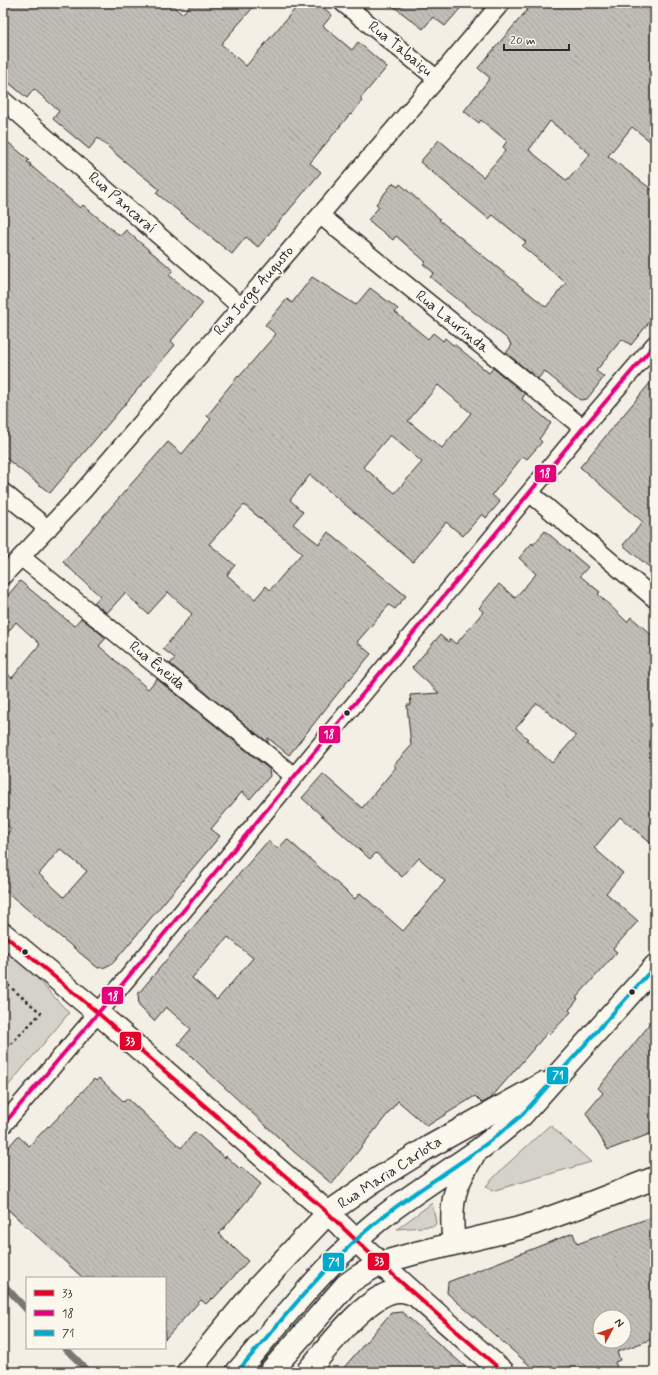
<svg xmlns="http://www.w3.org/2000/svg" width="658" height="1375" viewBox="0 0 658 1375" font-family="Mynerve,sans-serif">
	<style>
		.park { fill: #d5d2c9; stroke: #807e7a }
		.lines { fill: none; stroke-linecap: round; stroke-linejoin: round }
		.stream { stroke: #787772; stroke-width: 7 }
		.building { fill: url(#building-back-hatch); stroke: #2b2b2b; fill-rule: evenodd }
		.street-casing { stroke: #2b2b2b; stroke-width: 20 }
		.secondary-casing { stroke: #2b2b2b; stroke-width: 25 }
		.path { stroke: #2b2b2b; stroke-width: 2.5; stroke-dasharray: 3 3; stroke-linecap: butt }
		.street { stroke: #fbf7ec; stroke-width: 17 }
		.secondary { stroke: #fbf7ec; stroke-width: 22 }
		.bus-1-casing { stroke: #fbf7ec; stroke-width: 7 }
		.bus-2-casing { stroke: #fbf7ec; stroke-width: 7 }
		.bus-3-casing { stroke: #fbf7ec; stroke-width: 7 }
		.bus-1 { stroke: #e4002b; stroke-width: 4 }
		.bus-2 { stroke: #e5007d; stroke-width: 4 }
		.bus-3 { stroke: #00a9ce; stroke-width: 4 }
		.bus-dot { fill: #2b2b2b; stroke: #fbf7ec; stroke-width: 1.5 }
		.labels { text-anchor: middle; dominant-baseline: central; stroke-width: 3.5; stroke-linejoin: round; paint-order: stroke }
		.street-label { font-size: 15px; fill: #2b2b2b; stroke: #fbf7ec }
		.line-badge { stroke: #fbf7ec; stroke-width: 1.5 }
		.badge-label { font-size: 11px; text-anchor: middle; font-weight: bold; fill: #fff }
	</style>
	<defs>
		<pattern id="building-back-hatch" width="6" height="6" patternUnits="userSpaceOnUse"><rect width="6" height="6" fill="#c0beb6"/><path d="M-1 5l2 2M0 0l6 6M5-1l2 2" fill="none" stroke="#a5a39d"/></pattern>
	</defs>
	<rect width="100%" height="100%" fill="#f3efe4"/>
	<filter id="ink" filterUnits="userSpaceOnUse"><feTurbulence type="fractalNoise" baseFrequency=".025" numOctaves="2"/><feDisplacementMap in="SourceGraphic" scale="8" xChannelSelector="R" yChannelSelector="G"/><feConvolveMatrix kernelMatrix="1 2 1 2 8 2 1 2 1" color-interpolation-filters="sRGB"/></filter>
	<g filter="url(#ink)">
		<!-- park -->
		<path class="park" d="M3 949 32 973 69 1013 3 1092Z
			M550 1125 591 1162 492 1191 486 1186 502 1169Z
			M432 1203 436 1223 434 1226 397 1229Z"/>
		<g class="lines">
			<!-- stream -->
			<path class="stream" d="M3 1284 27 1310
				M65 1348 89 1372"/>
		</g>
		<!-- building -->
		<path class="building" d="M12 3H169L182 14 192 3H257L221 44 246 66 300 3H318L332 15 323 26 352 50 358 42 387 67 360 99 362 101 351 115 350 114 310 163 321 172 258 247 246 237 232 254 156 193 159 189 118 156 98 138 89 149 53 119 59 111 34 89 27 98 3 78V14Z
			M389 3H465L445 26 433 17 423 29Z
			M533 3H655V145L632 127 608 156 655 192V315L631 345 622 339 596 371 604 377 587 399 580 400 544 371 538 379 506 353 512 345 509 342 510 341 430 277 434 273 423 264 426 262 396 236 393 240 368 220 379 207 376 204 393 183 398 187 400 184 440 219 439 220 546 307 566 283 522 246 526 242 493 215 489 219 420 162 439 140 483 177 506 150 503 147 507 141 481 120 479 123 464 111 490 78 478 68ZM550 121 590 154 567 181 529 150Z
			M3 138 29 160 27 162 31 164 30 165 80 208 83 205 120 236 126 230 137 240 173 270 169 275 203 303 171 341 175 345 50 493 3 456Z
			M312 277 356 305 370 288 398 309 395 312 428 339 433 333 443 341 445 338 453 345 454 344 489 373 493 368 525 394 522 399 551 423 539 439 542 442 527 459 523 456 492 495 500 502 486 518 482 514 463 536 446 522 413 562 310 475 290 500 303 512 293 524 319 544 328 532 406 596 395 609 389 605 357 642 371 654 350 679V678L289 755 268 738V743L170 664 175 658 163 649 192 614 168 592 148 614 125 593 107 613 94 603 100 596 63 562 168 442 182 454 211 419 207 416 220 400 219 399 238 376 239 377 276 334 265 325 287 299 292 303ZM438 385 471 413 442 448 408 421ZM390 435 422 462 395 493 363 467ZM244 505 302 553 270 590 266 586 255 599 227 575 235 565 209 544Z
			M655 377V572L623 545 643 522 580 467Z
			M545 531 588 567 580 576 600 592 598 594 627 622 631 617 655 638V847L620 817 594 848 623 873 606 893 638 921 613 949 617 952 576 998 578 999 569 1010 571 1012 550 1034 548 1032 490 1099 482 1103 475 1096 427 1126 398 1101 332 1184 293 1151 178 1044 191 1029 166 1007 154 1021 139 1006 138 994 206 912 268 841 278 849 287 839 355 899 360 893 403 931 424 907 445 881 419 858 402 877 376 853 370 859 302 798 323 774 362 808 396 767 394 765 411 746 407 705H411L410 695 439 693 412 668 440 635 448 642 450 639 456 644 483 612 479 608 499 584 515 598 536 574 519 558 532 543 533 545ZM537 703 576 736 552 763 526 740 528 739 516 728ZM228 937 253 958 217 1000 192 978Z
			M20 581 74 626 81 618 106 638 99 646 148 689 157 679 269 769 270 776 250 799 242 792 211 829 220 836 113 963 105 967 98 968 3 889V838L11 829 3 822V670L12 678 40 644 16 622 3 638V601ZM60 849 87 871 64 897 39 874Z
			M655 1018V1132L608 1150 586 1113 603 1093 598 1088Z
			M99 1078 124 1102 127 1098 181 1148 195 1132 225 1158 226 1156 240 1169 241 1167 261 1184 219 1234 248 1261 213 1299 212 1298 206 1304 201 1300 165 1339V1278H83L3 1205V1153L18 1136 29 1146 48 1126 49 1127 94 1079 96 1081Z
			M655 1216V1338L617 1352 620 1360 615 1362 619 1372H537L447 1293 448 1282 573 1233 577 1244ZM600 1317H624V1341H600Z
			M402 1312 454 1357 471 1372H340L391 1313Z"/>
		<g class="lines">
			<defs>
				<path id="street" d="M343 3 437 79
					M3 100 241 307
					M320 215 583 428
					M3 492 48 529
					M530 493 655 599
					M21 557 294 776
					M3 576 83 491 437 79 501 3
					M3 1125 120 987 583 428 655 344"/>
				<path id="secondary" d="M3 934 98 1013 328 1213C384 1269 444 1320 503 1372
					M454 1244C452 1228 451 1210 455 1194 458 1180 467 1167 474 1154
					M188 1372 259 1286 328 1213 371 1183 429 1147 542 1084
					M237 1372C283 1319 326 1263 380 1219 410 1195 443 1175 474 1153 491 1141 506 1128 522 1115L655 966
					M270 1372 346 1285 357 1277 381 1263 416 1253 524 1227 585 1205 655 1178
					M307 1372C326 1350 370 1289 401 1291 406 1291 412 1294 416 1295"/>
			</defs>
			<!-- street casing -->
			<use href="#street" class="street-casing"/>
			<!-- secondary casing -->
			<use href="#secondary" class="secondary-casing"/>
			<!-- path -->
			<path class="path" d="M3 981 41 1013 3 1052
				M3 1361 13 1372"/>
			<!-- street -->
			<use href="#street" class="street"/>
			<!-- secondary -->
			<use href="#secondary" class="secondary"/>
			<defs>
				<path id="bus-1" d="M3 934 98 1013 328 1213C384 1269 444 1320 503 1372"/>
				<path id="bus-2" d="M3 1125 120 987 583 428 655 344"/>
				<path id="bus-3" d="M237 1372C283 1319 326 1263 380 1219 410 1195 443 1175 474 1153 491 1141 506 1128 522 1115L655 966"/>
			</defs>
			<!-- bus-1 casing -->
			<use href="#bus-1" class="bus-1-casing"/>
			<!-- bus-2 casing -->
			<use href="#bus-2" class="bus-2-casing"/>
			<!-- bus-3 casing -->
			<use href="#bus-3" class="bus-3-casing"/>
			<!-- bus-1 -->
			<use href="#bus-1" class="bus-1"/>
			<!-- bus-2 -->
			<use href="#bus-2" class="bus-2"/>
			<!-- bus-3 -->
			<use href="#bus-3" class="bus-3"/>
		</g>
	</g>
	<!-- markers -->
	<g class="bus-dot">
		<circle cx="347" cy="713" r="3.5"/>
		<circle cx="25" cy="952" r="3.5"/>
		<circle cx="632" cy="992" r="3.5"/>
	</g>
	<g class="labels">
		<!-- street labels -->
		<g class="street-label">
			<text transform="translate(400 49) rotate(39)">Rua Tabaiçu</text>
			<text transform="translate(122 203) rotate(41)">Rua Pancaraí</text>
			<text transform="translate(254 291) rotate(-49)">Rua Jorge Augusto</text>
			<text transform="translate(452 322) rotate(39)">Rua Laurinda</text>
			<text transform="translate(157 666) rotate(39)">Rua Êneida</text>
			<text transform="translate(390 1173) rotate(-33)">Rua Maria Carlota</text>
		</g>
	</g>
	<g class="line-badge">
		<rect x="534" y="464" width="23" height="19" rx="4" fill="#e5007d"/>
		<rect x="318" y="725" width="23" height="19" rx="4" fill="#e5007d"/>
		<rect x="101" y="986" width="23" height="19" rx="4" fill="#e5007d"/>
		<rect x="119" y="1031" width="23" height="20" rx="4" fill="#e4002b"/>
		<rect x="546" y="1066" width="23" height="19" rx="4" fill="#00a9ce"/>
		<rect x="367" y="1252" width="23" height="19" rx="4" fill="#e4002b"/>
		<rect x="322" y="1252" width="23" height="20" rx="4" fill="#00a9ce"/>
	</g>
	<g class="badge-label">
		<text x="545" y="477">18</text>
		<text x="329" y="738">18</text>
		<text x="113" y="1000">18</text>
		<text x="130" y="1045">33</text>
		<text x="558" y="1079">71</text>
		<text x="379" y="1265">33</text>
		<text x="334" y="1266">71</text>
	</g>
	<!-- margin -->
	<rect width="658" height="1375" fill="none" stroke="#fbf7ec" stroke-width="16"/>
	<rect x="8" y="8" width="642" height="1359" fill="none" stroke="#2b2b2b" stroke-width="1.5" filter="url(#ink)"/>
	<!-- legend -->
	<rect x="26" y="1277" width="140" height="72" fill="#fbf7ec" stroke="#a8a59f"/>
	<rect x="34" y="1290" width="20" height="6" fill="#e4002b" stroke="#a8a59f"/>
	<text x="62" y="1297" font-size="12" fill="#2b2b2b">33</text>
	<rect x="34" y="1310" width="20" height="6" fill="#e5007d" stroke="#a8a59f"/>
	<text x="62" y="1317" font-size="12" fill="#2b2b2b">18</text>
	<rect x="34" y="1330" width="20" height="6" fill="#00a9ce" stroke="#a8a59f"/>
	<text x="62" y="1337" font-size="12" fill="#2b2b2b">71</text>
	<!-- north arrow -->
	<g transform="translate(612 1329) rotate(49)"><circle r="19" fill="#fbf7ec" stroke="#a8a59f"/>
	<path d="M0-3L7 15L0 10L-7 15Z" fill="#c8321e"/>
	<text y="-6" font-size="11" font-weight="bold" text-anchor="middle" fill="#2b2b2b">N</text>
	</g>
	<!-- scale -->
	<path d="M504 44v6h65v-6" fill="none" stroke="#2b2b2b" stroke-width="2"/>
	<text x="510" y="44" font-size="12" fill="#2b2b2b" stroke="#fbf7ec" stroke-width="3" paint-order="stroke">20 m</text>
</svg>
